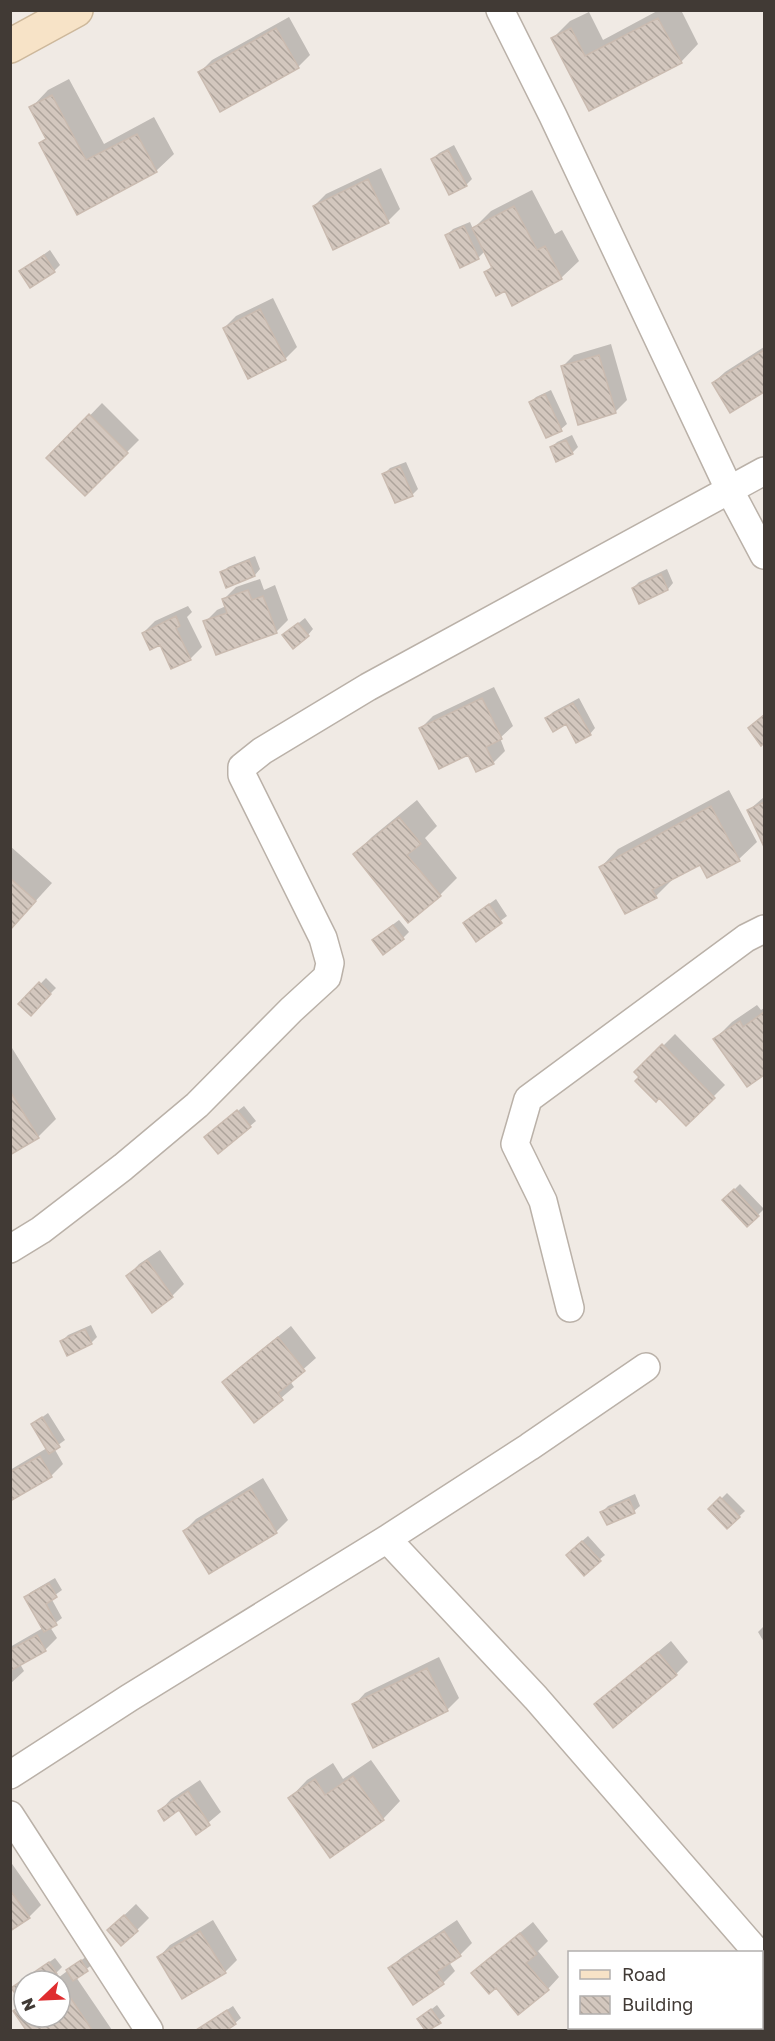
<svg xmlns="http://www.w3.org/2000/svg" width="775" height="2041" viewBox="0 0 775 2041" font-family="'Golos Text',sans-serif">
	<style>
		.shadow { fill: #0003 }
		.building { fill: url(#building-back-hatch); stroke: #cabbb0; stroke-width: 1.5 }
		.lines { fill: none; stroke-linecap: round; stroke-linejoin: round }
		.street-casing { stroke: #bab1a8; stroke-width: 30 }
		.secondary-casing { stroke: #cdb89b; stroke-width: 36 }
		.street { stroke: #fff; stroke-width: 27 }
		.secondary { stroke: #f7e3c7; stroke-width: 33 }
	</style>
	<defs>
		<pattern id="building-back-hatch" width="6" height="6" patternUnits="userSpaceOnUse" patternTransform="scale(1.5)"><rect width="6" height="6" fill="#d3c7be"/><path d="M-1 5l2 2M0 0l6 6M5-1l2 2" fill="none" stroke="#ada39b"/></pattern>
	</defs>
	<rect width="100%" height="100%" fill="#f0eae4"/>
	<!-- shadow -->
	<path class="shadow" d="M659 10H681L698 44 681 62 590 109 553 38 570 21 589 12 603 40Z
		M289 17 310 55 298 67 200 72 212 60Z
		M69 79 104 144 154 117 174 154 156 171 77 213 41 143 47 137 31 108 48 90Z
		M454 145 472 179 466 185 433 159 439 153Z
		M381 168 400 209 388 221 334 248 314 206 326 194Z
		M532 190 555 234 562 230 579 261 561 278 505 289 486 272 493 265 485 251 478 258 447 235 453 229 470 222 473 229 491 211Z
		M50 250 60 265 54 271H21Z
		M273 298 297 347 285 359 224 328 236 316Z
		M611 344 627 400 615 412 562 367 574 355Z
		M764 347V390L731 411 713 383 725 372Z
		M551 390 567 424 561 429 546 436 531 402 536 397Z
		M102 403 139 440 85 494 49 458Z
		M572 435 578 447 572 453 551 448 557 442Z
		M406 462 418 489 412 495 384 474 390 468Z
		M255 556 260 569 255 575 227 586 222 573 228 567Z
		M667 569 673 583 668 589 640 602 633 588 639 582Z
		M260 579 264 590 275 585 288 620 276 632 205 622 217 610 226 606 224 599 236 587Z
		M188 606 192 612 187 617 202 647 190 659 143 633 155 621Z
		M305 618 313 629 308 635 290 630Z
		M494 687 513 726 500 738 505 751 493 763 477 770 469 753 421 728 433 716Z
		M579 698 595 728 590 734 566 722 547 718 553 712Z
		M764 714V741L761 743 750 728Z
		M729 790 757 842 739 859 708 876 700 863 672 877 673 879 656 896 601 867 618 849Z
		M764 797V844L749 810Z
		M417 800 437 826 425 838 457 878 440 895 355 854 372 837Z
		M10 846 52 883 10 929Z
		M496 899 507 916 476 939 470 918Z
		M399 920 409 932 403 938 379 935Z
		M46 978 56 988 31 1013 21 1004Z
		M757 1005 761 1010 764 1008V1073L747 1085 715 1039 732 1022Z
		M675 1034 725 1085 686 1124 637 1072Z
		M12 1048 56 1119 38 1137 10 1154V1049Z
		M244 1106 256 1121 250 1126 212 1132Z
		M740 1184 764 1209 748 1225 724 1200Z
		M160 1250 184 1284 172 1296 152 1310 128 1276 139 1264Z
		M91 1325 97 1337 91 1343 62 1341 68 1335Z
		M291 1326 316 1358 290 1381 294 1387 254 1421 224 1382 235 1371Z
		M48 1413 65 1440 54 1448 63 1464 51 1476 12 1498 10 1494V1470L47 1448 33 1424Z
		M263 1478 288 1520 276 1532 210 1572 184 1531 196 1519Z
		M727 1493 745 1511 728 1527 711 1509Z
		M635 1494 640 1506 634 1511 602 1512 608 1506Z
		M588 1536 605 1555 599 1560 573 1549Z
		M55 1578 62 1590 51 1598 62 1618 50 1627 57 1638 45 1650 20 1664 24 1671 10 1684V1647L43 1628 26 1597 31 1592Z
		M764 1626V1642L758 1632Z
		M671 1641 688 1662 676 1674 596 1704Z
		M439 1657 459 1698 447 1710 354 1705 365 1693Z
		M371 1760 400 1801 383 1819 290 1798 307 1780 333 1763 343 1779Z
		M200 1780 221 1812 196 1833 180 1808 160 1811 171 1799Z
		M10 1861 41 1905 29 1917 10 1929Z
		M136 1904 149 1918 137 1930H109Z
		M213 1920 237 1960 225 1972 159 1957 170 1945Z
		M457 1920 472 1943 460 1955 449 1962 455 1971 443 1983 390 1968 402 1957Z
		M533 1922 548 1941 538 1951 559 1977 548 1989 485 1962Z
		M87 1956 93 1964 76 1977 112 2030H28L15 2011 24 2002V2017H60V1981H54Z
		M55 1958 62 1967 56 1973 44 1981H24V1994L13 1988Z
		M437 2005 445 2016 426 2030 419 2019Z
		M233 2006 241 2018 235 2023 224 2030H198L204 2025Z"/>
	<!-- building -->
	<path class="building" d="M658 18 682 63 589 111 551 38 571 28 585 56Z
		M276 28 299 68 220 112 198 72Z
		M52 95 86 160 137 134 157 172 77 215 39 143 46 139 29 107Z
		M448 150 467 186 449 195 431 159Z
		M368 179 389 223 333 250 313 206Z
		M514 206 537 250 545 246 562 279 512 306 505 291 496 296 484 272 492 268 472 228Z
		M464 226 479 259 460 268 445 235Z
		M44 255 55 272 30 288 19 271Z
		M260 309 286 360 248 379 223 328Z
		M764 350V392L730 413 712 383Z
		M599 355 616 413 578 425 561 366Z
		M545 394 562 431 546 438 529 402Z
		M89 414 128 453 85 496 46 458Z
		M566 440 573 454 556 462 550 447Z
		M400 466 413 496 395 503 382 474Z
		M249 560 255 576 226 588 220 572Z
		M661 574 668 590 639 604 632 588Z
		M248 590 252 600 263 596 277 633 216 655 203 621 227 613 222 599Z
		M176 616 180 626 176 628 191 660 171 669 160 645 150 650 142 633Z
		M298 623 309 636 293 649 282 635Z
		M482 698 502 739 486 747 494 764 476 772 468 755 439 769 419 728Z
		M573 703 591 735 576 743 566 724 553 732 545 718Z
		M764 715V743L761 746 748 728Z
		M764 802V847L747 810Z
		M711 806 740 861 707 878 700 865 652 890 657 898 625 914 599 867Z
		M399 817 421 844 407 855 441 896 408 923 353 854Z
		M10 878 36 901 10 930Z
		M489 904 502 923 476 942 463 923Z
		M393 925 404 939 383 955 372 940Z
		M39 982 51 994 31 1016 18 1004Z
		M764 1012V1075L747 1087 713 1039 740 1021 743 1027Z
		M662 1044 715 1098 686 1126 659 1098 656 1102 635 1081 639 1077 634 1072Z
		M10 1091 39 1138 10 1155Z
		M237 1110 251 1127 218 1154 204 1137Z
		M734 1189 759 1216 747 1227 722 1200Z
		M147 1260 173 1297 152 1313 126 1276Z
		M85 1329 92 1344 67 1356 60 1341Z
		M278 1337 305 1371 278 1393 283 1400 254 1423 222 1382Z
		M42 1417 60 1447 49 1454 31 1424Z
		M40 1456 52 1477 12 1500 10 1472Z
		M251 1489 277 1533 209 1574 183 1531Z
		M720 1497 740 1517 727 1529 708 1509Z
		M629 1499 635 1513 607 1525 600 1512Z
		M582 1541 601 1561 584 1576 566 1555Z
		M49 1583 57 1597 46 1604 57 1625 44 1632 24 1597Z
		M37 1635 46 1651 10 1671V1650Z
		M658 1652 677 1675 613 1728 594 1704Z
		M427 1668 448 1711 373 1748 352 1704Z
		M353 1776 384 1820 330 1858 288 1798 315 1779 325 1795Z
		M188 1791 210 1825 196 1835 179 1810 164 1821 158 1811Z
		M10 1890 30 1918 10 1931Z
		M124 1915 138 1931 121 1946 107 1930Z
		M200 1931 226 1973 182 1999 157 1957Z
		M444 1931 461 1956 436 1972 444 1984 413 2005 388 1968Z
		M520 1933 537 1954 526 1963 549 1990 518 2015 496 1988 489 1994 471 1973Z
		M81 1960 88 1971 73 1981 66 1970Z
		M49 1962 57 1974 46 1981H24V1996L19 1999 11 1988Z
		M60 1982 92 2030H26L13 2011 24 2003V2017H60Z
		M431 2009 441 2023 429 2030H425L417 2019Z
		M227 2010 236 2024 227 2030H196Z"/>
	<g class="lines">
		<defs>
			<path id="street" d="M500 10 553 116 729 489 764 555
				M10 1249 41 1230 123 1167 197 1105 291 1010 327 977 330 963 323 938 242 775V767L262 751 368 687 764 471
				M570 1308 543 1201 515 1144 528 1099 746 938 764 929
				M387 1539 536 1698 757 1952
				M10 1775 129 1698 387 1539 529 1447 646 1367
				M10 1815 149 2030"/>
			<path id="secondary" d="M10 46 76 10"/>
		</defs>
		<!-- street casing -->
		<use href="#street" class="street-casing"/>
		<!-- secondary casing -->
		<use href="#secondary" class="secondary-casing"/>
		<!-- street -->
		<use href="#street" class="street"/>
		<!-- secondary -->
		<use href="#secondary" class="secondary"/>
	</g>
	<!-- border -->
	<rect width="775" height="2041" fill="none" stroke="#413a35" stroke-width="24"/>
	<!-- legend -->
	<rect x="568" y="1951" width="195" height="78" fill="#ffffff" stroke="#b3b0ae" stroke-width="1.5"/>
	<rect x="580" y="1970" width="30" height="9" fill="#f7e3c7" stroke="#b3b0ae" stroke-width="1.5"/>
	<text x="622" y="1981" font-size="18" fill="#413a35">Road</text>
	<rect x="580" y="1996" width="30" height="18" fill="url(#building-back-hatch)" stroke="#b3b0ae" stroke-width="1.5"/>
	<text x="622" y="2011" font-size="18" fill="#413a35">Building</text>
	<!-- north arrow -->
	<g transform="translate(42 1999) rotate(247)"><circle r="28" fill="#ffffff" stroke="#b3b0ae" stroke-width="1.5"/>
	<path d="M0-4.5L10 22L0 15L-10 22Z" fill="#df2c2f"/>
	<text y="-9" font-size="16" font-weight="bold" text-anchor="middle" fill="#413a35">N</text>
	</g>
</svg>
